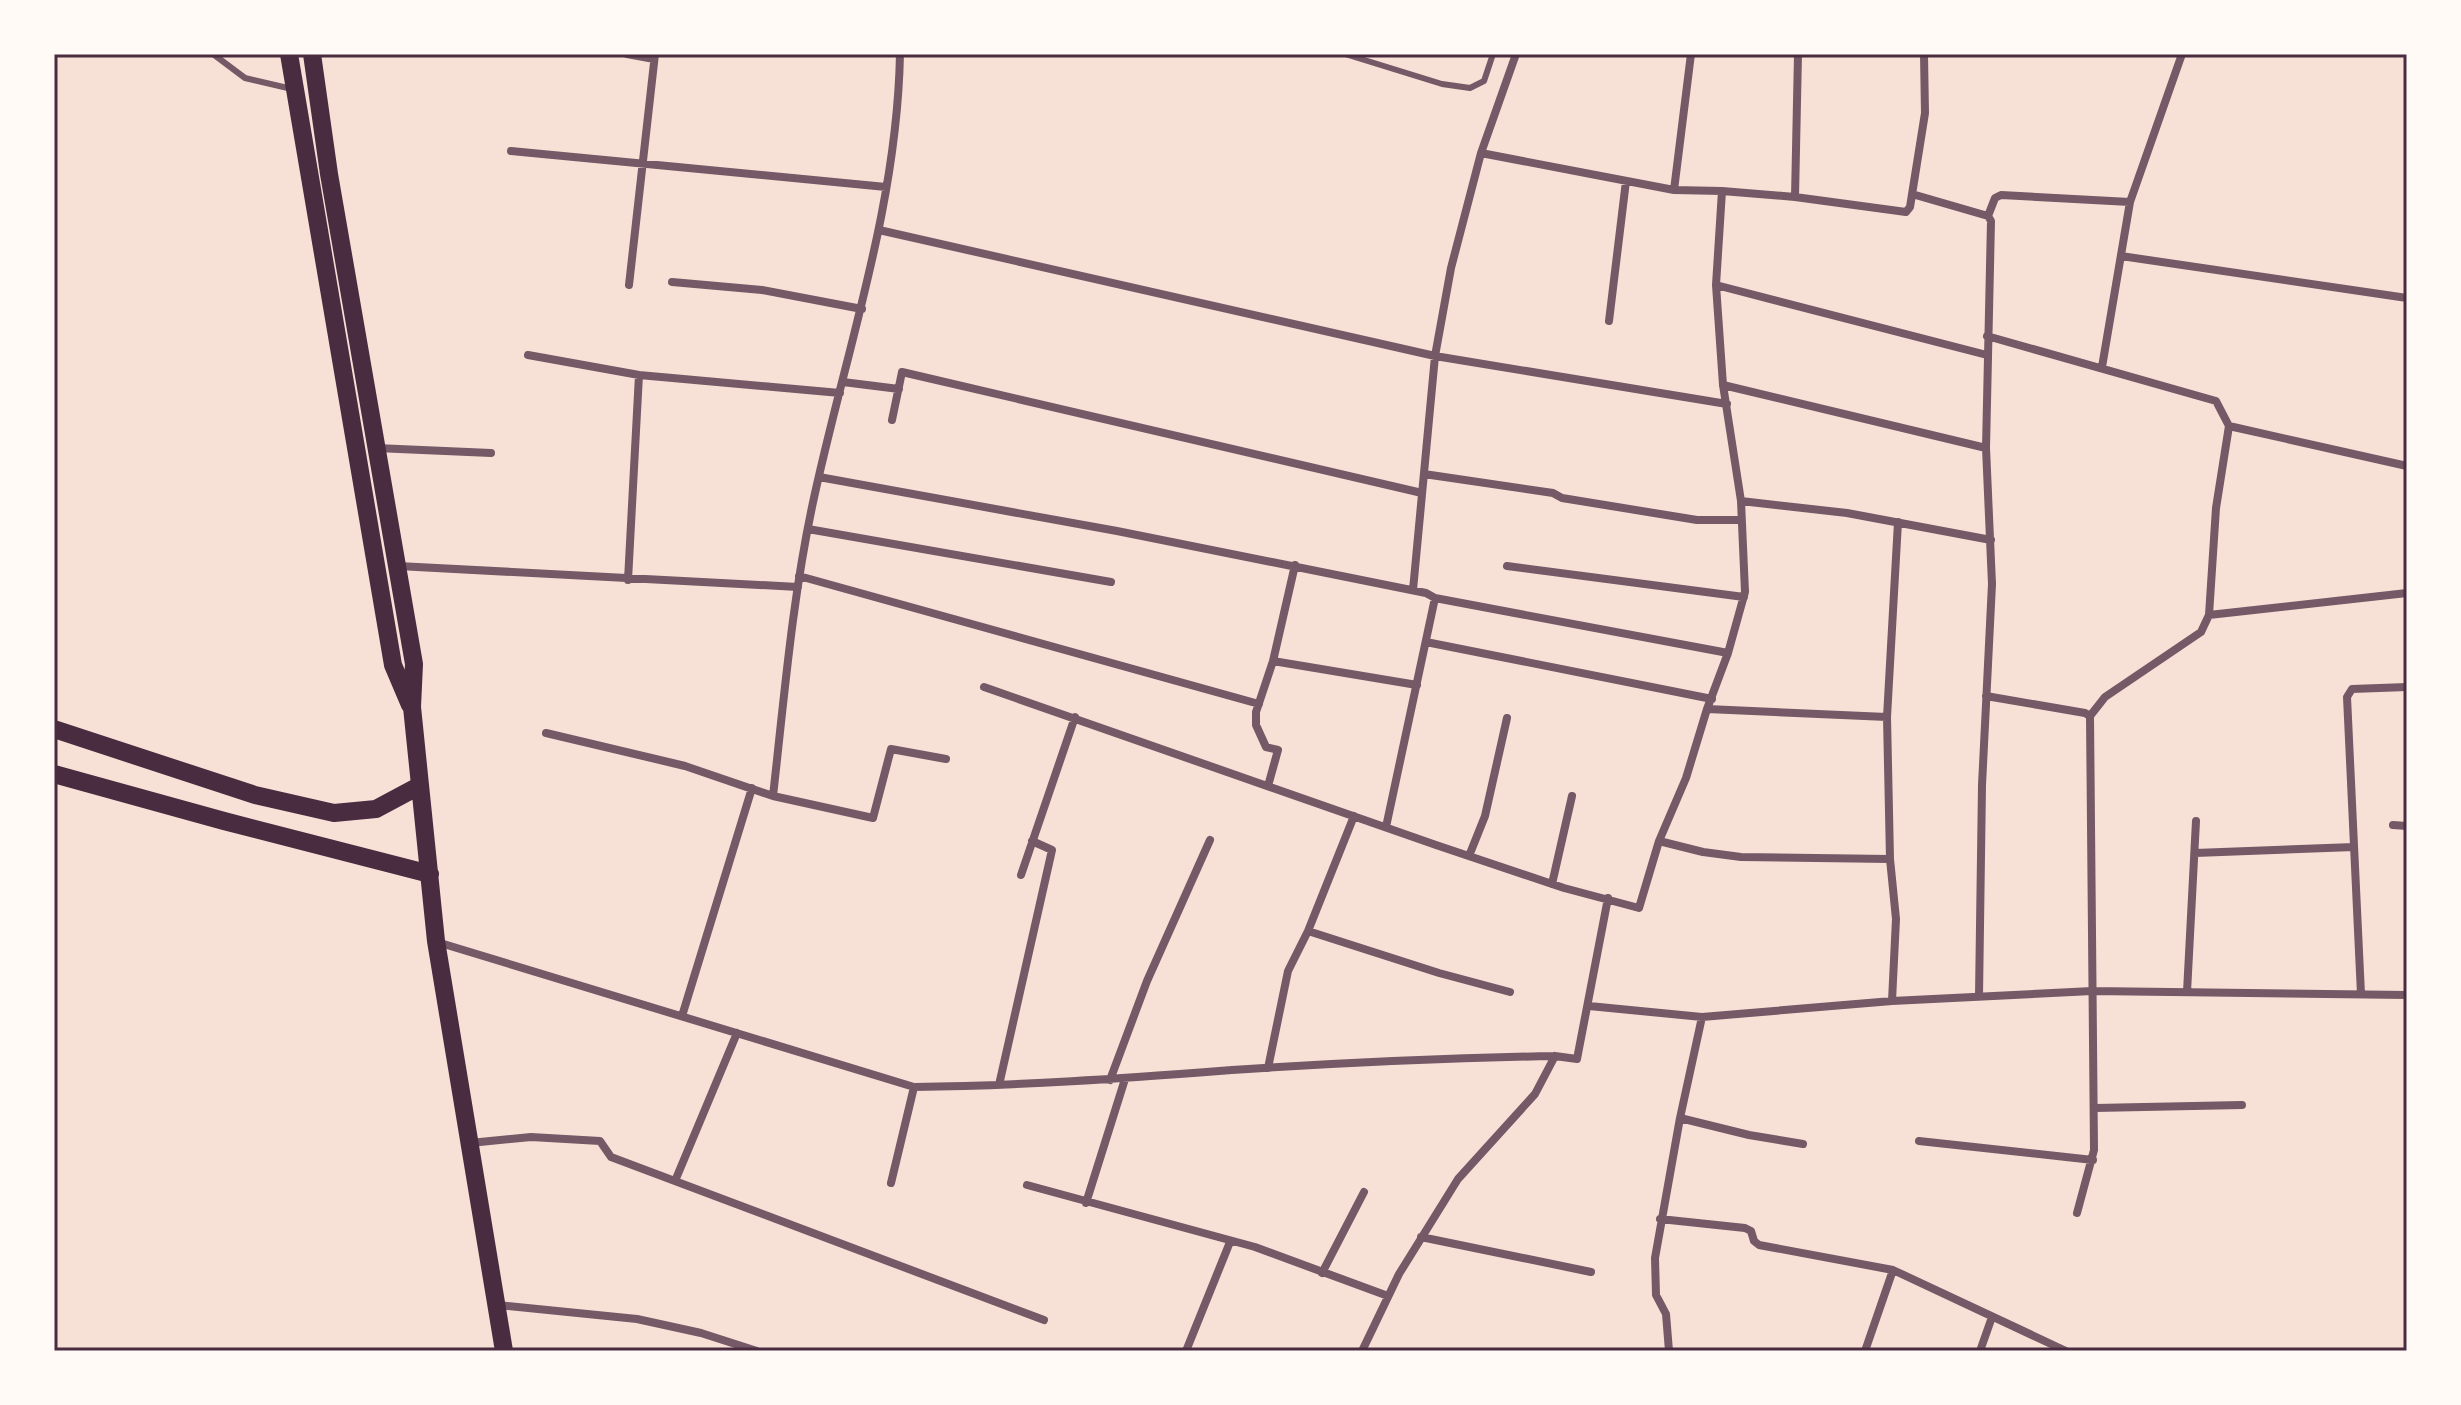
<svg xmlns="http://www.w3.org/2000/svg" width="2461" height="1405" viewBox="0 0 2461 1405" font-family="'Exo 2',sans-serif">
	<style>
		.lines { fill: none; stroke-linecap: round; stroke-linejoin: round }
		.service { stroke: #755966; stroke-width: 6 }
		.minor { stroke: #755966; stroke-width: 8 }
		.primary { stroke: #4a2c40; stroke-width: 18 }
		.neatline { fill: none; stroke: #4a2c40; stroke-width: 3 }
	</style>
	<rect width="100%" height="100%" fill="#f7e1d7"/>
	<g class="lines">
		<!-- service -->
		<path class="service" d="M213 54 245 78 292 89
			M1345 54 1442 84 1470 88 1484 81 1493 54"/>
		<!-- minor -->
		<path class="minor" d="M627 54 654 59
			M511 151 886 187
			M1481 153 1674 190 1722 191 1795 197 1906 212 1910 207 1925 113 1924 54
			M1674 190 1691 54
			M1912 194 1988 216 1991 221 1986 448 1992 584 1982 785 1979 996
			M1795 197 1798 54
			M1988 216 1995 198 2001 195 2130 202
			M879 230 1435 356 1727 404
			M2121 256 2407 298
			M672 282 762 290 862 309
			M629 285 655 54
			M1716 285 1987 355
			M1609 321 1626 181
			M1987 336 2216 401 2229 426 2216 508 2209 615 2201 632 2105 697 2090 716
			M528 355 639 375 840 393
			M2102 367 2130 202 2182 54
			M843 382 899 389
			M1723 385 1986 448
			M892 420 902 372 1422 493
			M2229 426 2407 466
			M376 448 491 453
			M1424 474 1553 493 1562 498 1697 520H1741
			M819 477 1117 531 1426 593 1435 598 1728 653
			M1741 501 1847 513 1991 540
			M808 529 1111 582
			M398 566 798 587
			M1507 566 1744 597
			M799 576 1259 704
			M628 580 639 375
			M1413 590 1435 356 1451 268 1481 153 1516 54
			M2209 615 2407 593
			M1426 642 1712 699
			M1273 661 1417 685
			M984 687 1436 845 1564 888 1639 908 1659 841 1686 778 1707 709 1728 653 1745 592 1741 501 1723 385 1716 285 1722 191
			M1986 696 2085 713 2090 716 2094 1150 2077 1213
			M1707 709 1887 717
			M546 733 685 766 773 796 873 818 891 749 946 759
			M1268 786 1278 750 1266 747 1256 725V712L1273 661 1295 565
			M773 796C784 699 792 602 812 507 844 356 897 210 900 54
			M2393 825 2407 826
			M1386 827 1435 598
			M1659 841 1703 852 1741 857 1890 859
			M2195 853 2354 847
			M1469 856 1485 816 1507 718
			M1021 875 1075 717
			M1552 884 1572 796
			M1308 931 1439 973 1510 992
			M437 942 914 1087C1021 1086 1126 1078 1232 1070 1339 1063 1447 1058 1555 1056L1577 1059 1608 898
			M2187 992 2196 821
			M2361 994 2347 697 2352 689 2407 687
			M1892 1001 1896 919 1890 859 1887 717 1898 522
			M1589 1006 1702 1017 1892 1001 2092 991 2407 995
			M682 1016 752 788
			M1268 1068 1288 971 1308 931 1354 816
			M1110 1080 1147 981 1210 840
			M999 1085 1052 850 1032 841
			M2095 1108 2242 1105
			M1680 1118 1749 1135 1803 1144
			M1919 1141 2093 1160
			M470 1143 531 1137 600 1141 611 1157 1044 1320
			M675 1181 737 1033
			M891 1183 914 1087
			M1027 1185 1255 1247 1388 1296
			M1086 1203 1125 1079
			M1660 1219 1745 1228 1751 1231 1754 1241 1759 1245 1893 1270 2066 1351
			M1421 1237 1591 1272
			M1322 1273 1364 1192
			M497 1305 637 1319 701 1333 757 1351
			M1186 1351 1230 1242
			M1362 1351 1399 1274 1458 1179 1535 1094 1555 1056
			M1669 1351 1666 1314 1656 1295 1655 1258 1680 1118 1702 1017
			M1865 1351 1893 1270
			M1980 1351 1992 1317"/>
		<!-- primary -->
		<path class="primary" d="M289 54 393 665 410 705
			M312 54 329 174 414 664 412 707 436 941 504 1351
			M54 729 255 795 334 813 376 809 419 786
			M54 774 224 821 430 874"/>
	</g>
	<!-- border -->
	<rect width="2461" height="1405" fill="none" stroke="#fffaf5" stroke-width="112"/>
	<rect x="56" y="56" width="2349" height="1293" class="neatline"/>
</svg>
